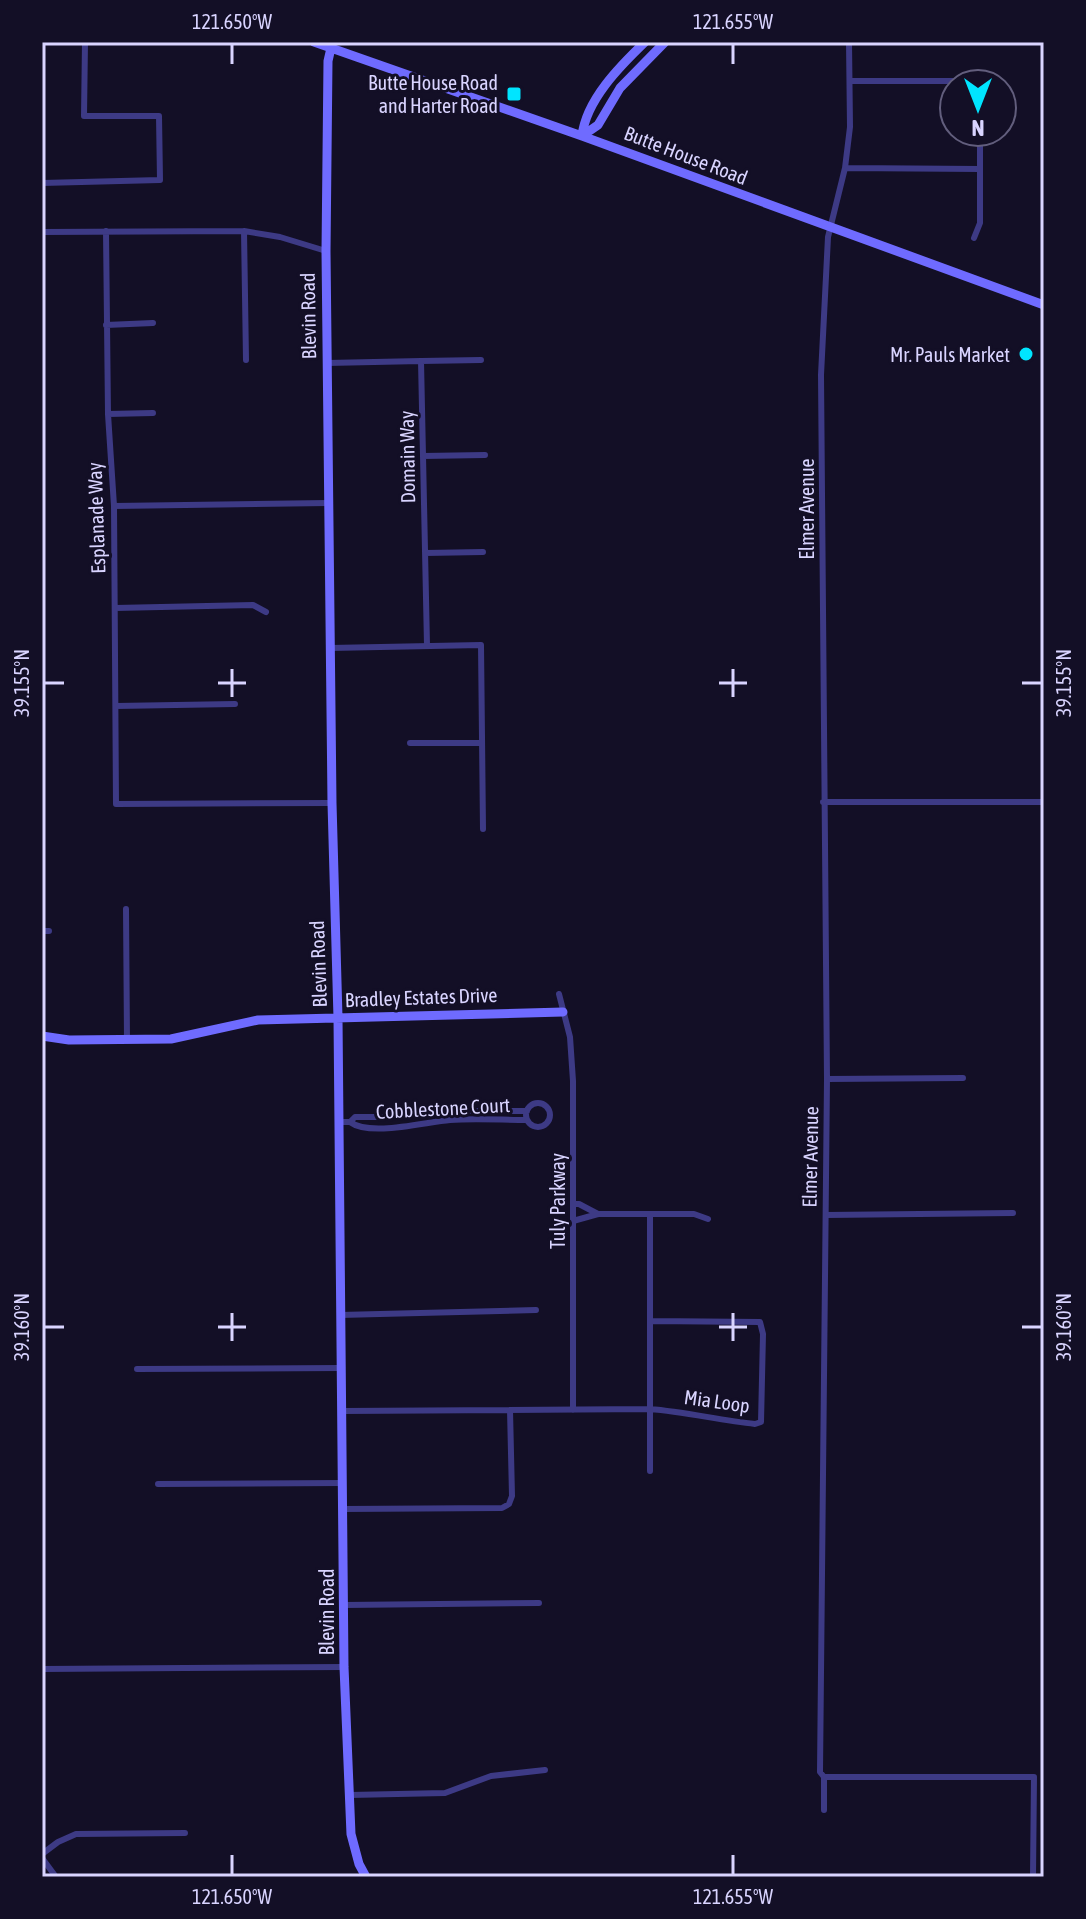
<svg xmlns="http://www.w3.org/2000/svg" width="1086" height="1919" viewBox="0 0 1086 1919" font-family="'Asap Condensed',sans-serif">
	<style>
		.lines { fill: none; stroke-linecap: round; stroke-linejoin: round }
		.street { stroke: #3d3a85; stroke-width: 6 }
		.secondary { stroke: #6f6bff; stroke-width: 9 }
		.ticks { fill: none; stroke: #d9d4ff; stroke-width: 3 }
		.poi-dot { fill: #00e5ff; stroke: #130f26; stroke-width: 3 }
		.labels { text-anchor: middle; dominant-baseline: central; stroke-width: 6; stroke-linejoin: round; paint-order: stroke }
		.poi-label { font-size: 20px; fill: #d9d4ff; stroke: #130f26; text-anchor: end }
		.street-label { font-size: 20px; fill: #d9d4ff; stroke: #130f26 }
		.neatline { fill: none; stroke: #d9d4ff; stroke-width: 3 }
		.ticks-label { font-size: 20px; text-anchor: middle; fill: #d9d4ff }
	</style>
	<rect width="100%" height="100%" fill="#130f26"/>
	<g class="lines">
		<!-- street -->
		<path class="street" d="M849 42 850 127 845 168 828 237 821 375 827 1079 820 1772 824 1777H1034L1033 1877
			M851 81H980V84
			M845 168 980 169
			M42 183 160 180 159 116H84L85 42
			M106 231 108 414 114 506 116 804 332 803
			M244 231 246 360
			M42 232 244 231 280 237 326 251
			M974 238 980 223V132
			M106 325 153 323
			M421 361 481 360
			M327 363 421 361 427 645
			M108 414 153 413
			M423 456 485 455
			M114 506 328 503
			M425 553 483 552
			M115 608 253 605 266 612
			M330 648 481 645 483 829
			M116 706 235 704
			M410 743H482
			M823 802H1044
			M126 909 127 1040
			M42 931H49
			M559 994 570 1037 573 1081V1410
			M827 1079 963 1078
			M526 1115a12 12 0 1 1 24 0a12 12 0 1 1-24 0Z
			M339 1122H350L355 1117H394L447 1111H527
			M350 1122C370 1137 425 1122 450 1120 475 1118 502 1120 527 1120
			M573 1204H579L598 1214
			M826 1215 1013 1213
			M573 1221 598 1214H694L708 1219
			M340 1315 536 1310
			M137 1369 341 1368
			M342 1411 650 1409C685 1412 719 1420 755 1424L761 1422 763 1334 760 1322 650 1321
			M650 1471V1214
			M158 1484 343 1483
			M343 1509 502 1508 509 1504 512 1496 510 1410
			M344 1605 539 1603
			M42 1669 344 1667
			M350 1795 445 1793 491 1776 545 1770
			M824 1810V1777
			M42 1854 58 1842 76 1834 185 1833
			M42 1858 56 1877"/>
		<!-- secondary -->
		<path class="secondary" d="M314 42 582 136 1044 305
			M331 48 328 61 326 251 332 803 338 1018 344 1667 351 1834 359 1864 366 1877
			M582 136 598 125 620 88 665 42
			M582 136C586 100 620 66 645 42
			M42 1036 69 1040 171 1039 258 1020 563 1012"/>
	</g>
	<!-- ticks -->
	<path class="ticks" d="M232 44V64M733 44V64M232 669V697M733 669V697M44 683H64M218 683H246M719 683H747M1022 683H1042M232 1313V1341M733 1313V1341M44 1327H64M218 1327H246M719 1327H747M1022 1327H1042M232 1855V1875M733 1855V1875"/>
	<!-- markers -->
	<g class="poi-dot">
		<rect x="506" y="86" width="16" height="16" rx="4"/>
		<circle cx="1026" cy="354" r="8"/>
	</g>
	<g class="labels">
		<!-- poi labels -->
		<g class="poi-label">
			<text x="498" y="82">Butte House Road<tspan x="498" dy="23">and Harter Road</tspan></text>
			<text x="1010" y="354">Mr. Pauls Market</text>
		</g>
		<!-- street labels -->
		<g class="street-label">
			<text transform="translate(686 155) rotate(21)">Butte House Road</text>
			<text transform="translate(308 316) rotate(-91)">Blevin Road</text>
			<text transform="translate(407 457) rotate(-91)">Domain Way</text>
			<text transform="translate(806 509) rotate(-90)">Elmer Avenue</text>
			<text transform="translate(96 518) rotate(-92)">Esplanade Way</text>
			<text transform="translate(318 964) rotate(-92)">Blevin Road</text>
			<text transform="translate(421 997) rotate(-2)">Bradley Estates Drive</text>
			<text transform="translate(443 1108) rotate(-3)">Cobblestone Court</text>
			<text transform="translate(810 1157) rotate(-89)">Elmer Avenue</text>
			<text transform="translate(557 1201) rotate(-90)">Tuly Parkway</text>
			<text transform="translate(717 1401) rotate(8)">Mia Loop</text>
			<text transform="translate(326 1612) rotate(-90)">Blevin Road</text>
		</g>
	</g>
	<!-- border -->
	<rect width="1086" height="1919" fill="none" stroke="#130f26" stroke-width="88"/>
	<!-- north arrow -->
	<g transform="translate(978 108) rotate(180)"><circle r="38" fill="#130f26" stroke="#625e7d" stroke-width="2"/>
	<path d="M0-6L14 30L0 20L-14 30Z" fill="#00e5ff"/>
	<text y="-12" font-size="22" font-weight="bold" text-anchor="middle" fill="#d9d4ff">N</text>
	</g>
	<rect x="44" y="44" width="998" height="1831" class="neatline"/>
	<g class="ticks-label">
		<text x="232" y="29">121.650°W</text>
		<text x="733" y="29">121.655°W</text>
		<text transform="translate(22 683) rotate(-90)" y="7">39.155°N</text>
		<text transform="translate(1064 683) rotate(-90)" y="7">39.155°N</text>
		<text transform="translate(1064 1327) rotate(-90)" y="7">39.160°N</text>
		<text transform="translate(22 1327) rotate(-90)" y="7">39.160°N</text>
		<text x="232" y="1904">121.650°W</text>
		<text x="733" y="1904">121.655°W</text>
	</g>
</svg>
